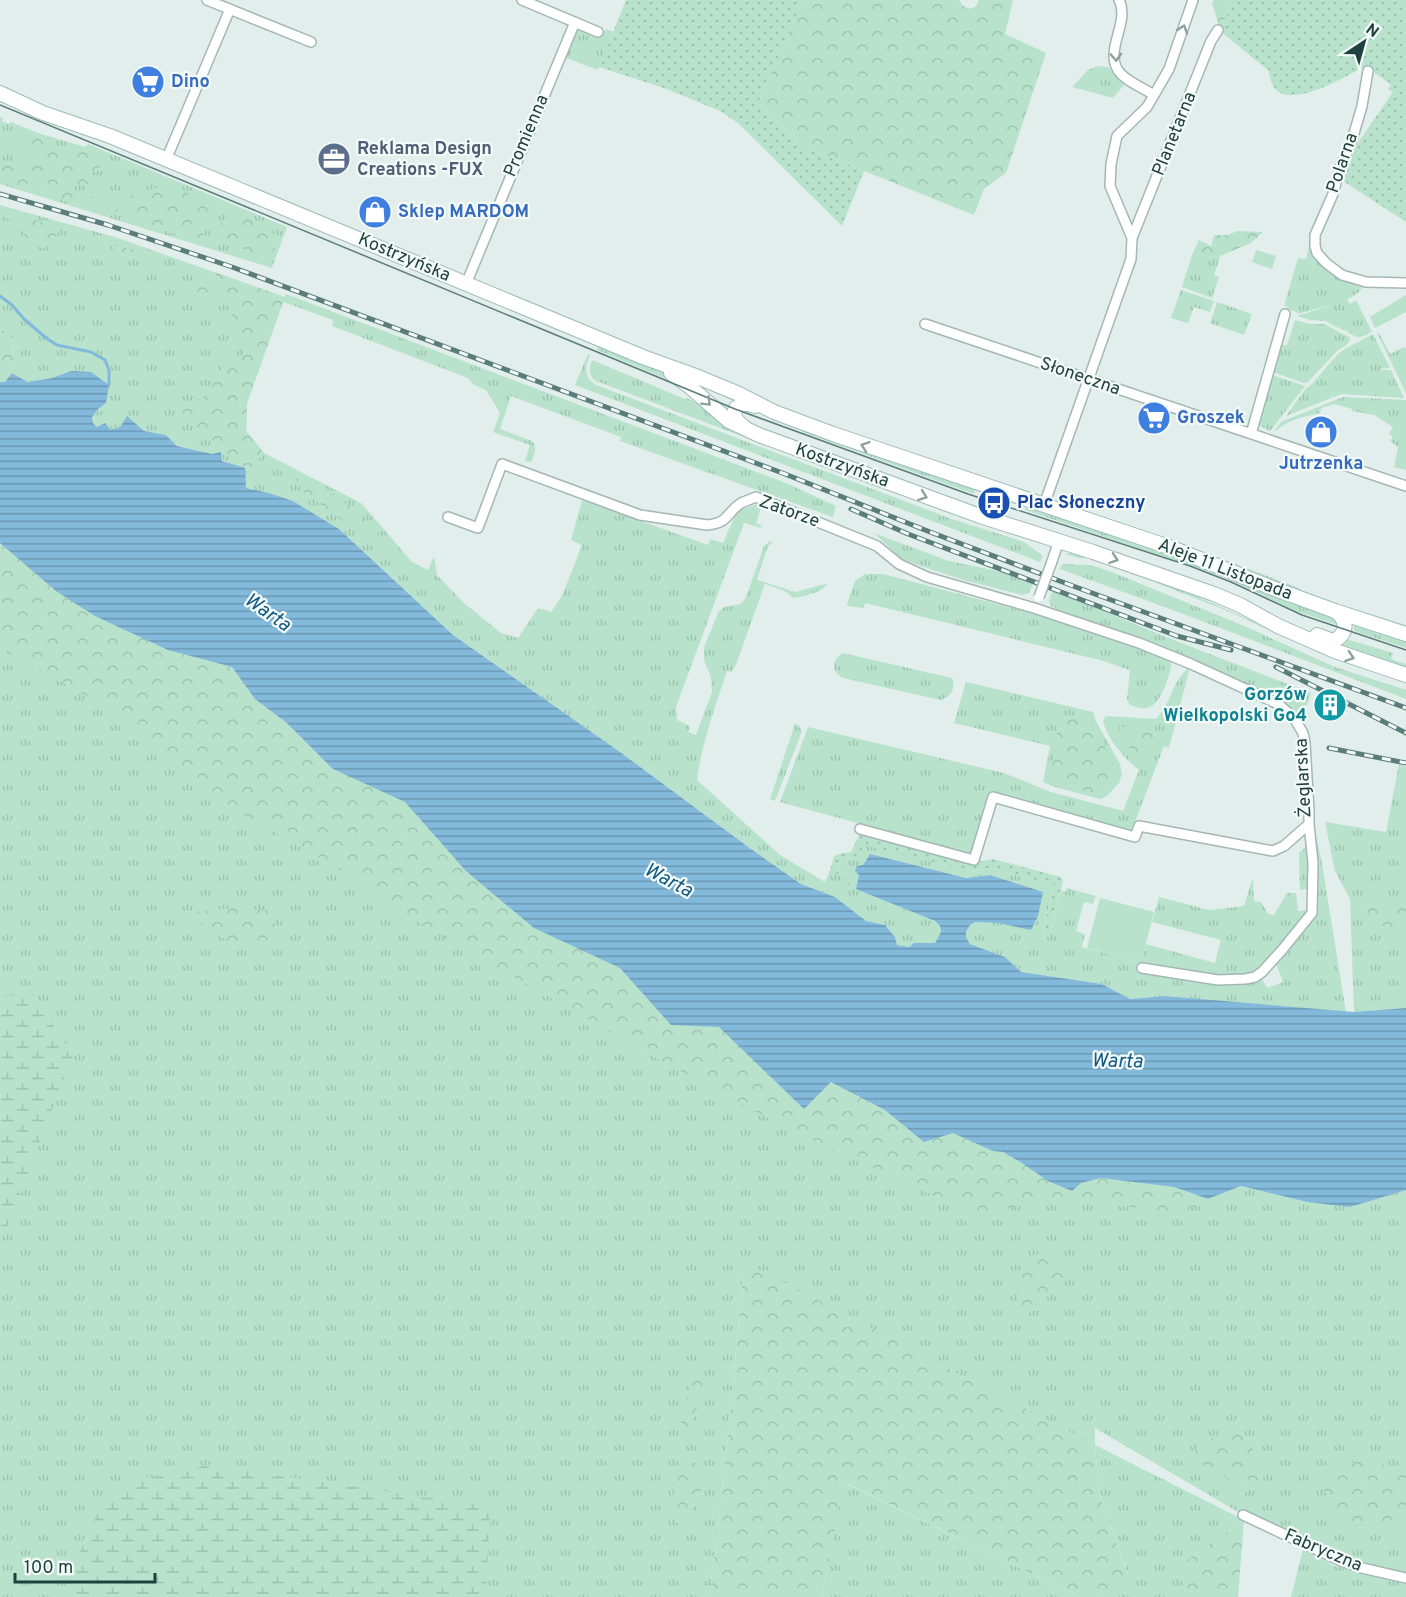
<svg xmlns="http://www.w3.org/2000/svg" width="1406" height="1597" viewBox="0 0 1406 1597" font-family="Overpass,sans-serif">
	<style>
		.grass { fill: url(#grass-tufts); fill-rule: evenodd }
		.forest { fill: url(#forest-crowns) }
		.wetland { fill: url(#wetland-marsh) }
		.garden { fill: url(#garden-dots) }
		.pitch { fill: #b8e2cc }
		.water { fill: url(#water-rules) }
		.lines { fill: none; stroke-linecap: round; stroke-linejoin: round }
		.stream { stroke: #83b9da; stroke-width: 3 }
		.street-casing { stroke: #a4b7b4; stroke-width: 12 }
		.secondary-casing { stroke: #9ebbb7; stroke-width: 16 }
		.street { stroke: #fff; stroke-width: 9 }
		.secondary { stroke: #fff; stroke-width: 14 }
		.tram { stroke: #5a7d7b; stroke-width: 1.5 }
		.rail-casing { stroke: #5a7d7b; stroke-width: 5 }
		.rail { stroke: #f3faf8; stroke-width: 3; stroke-dasharray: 9; stroke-linecap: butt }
		.street-bridge-casing { stroke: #a4b7b4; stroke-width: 12; stroke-linecap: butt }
		.street-bridge { stroke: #fff; stroke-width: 9 }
		.oneway { stroke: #8fa09f }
		.labels { text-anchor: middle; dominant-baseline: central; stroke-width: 4.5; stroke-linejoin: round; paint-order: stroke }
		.shop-label { font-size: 18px; font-weight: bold; fill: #366cbe; stroke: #f3faf8; text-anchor: start }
		.street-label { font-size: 18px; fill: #1f413f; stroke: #f3faf8 }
		.service-label { font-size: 18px; font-weight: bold; fill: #4e5e75; stroke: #f3faf8; text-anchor: start }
		.transit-label { font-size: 18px; font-weight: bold; fill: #164399; stroke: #f3faf8; text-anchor: start }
		.culture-label { font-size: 18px; font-weight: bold; fill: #0d838f; stroke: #f3faf8; text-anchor: end }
		.water-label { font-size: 20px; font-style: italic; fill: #115985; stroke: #f3faf8 }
	</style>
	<defs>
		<pattern id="grass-tufts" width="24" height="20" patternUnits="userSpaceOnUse" patternTransform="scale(1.5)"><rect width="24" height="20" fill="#b8e2cc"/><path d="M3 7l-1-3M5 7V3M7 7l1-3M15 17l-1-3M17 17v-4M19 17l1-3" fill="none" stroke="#9ec3b0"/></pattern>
		<pattern id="forest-crowns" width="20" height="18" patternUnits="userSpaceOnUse" patternTransform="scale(1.5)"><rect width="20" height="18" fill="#b8e2cc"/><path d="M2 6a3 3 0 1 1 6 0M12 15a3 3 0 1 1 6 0" fill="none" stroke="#9ec3b0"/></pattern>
		<pattern id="wetland-marsh" width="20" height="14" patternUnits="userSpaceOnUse" patternTransform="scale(1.5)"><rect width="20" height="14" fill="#b8e2cc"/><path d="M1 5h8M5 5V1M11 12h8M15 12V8" fill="none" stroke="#9ec3b0"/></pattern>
		<pattern id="garden-dots" width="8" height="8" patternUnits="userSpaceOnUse" patternTransform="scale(1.5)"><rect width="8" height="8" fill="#b8e2cc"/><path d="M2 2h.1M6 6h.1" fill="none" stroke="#9ec3b0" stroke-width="1.8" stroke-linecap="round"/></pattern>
		<pattern id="water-rules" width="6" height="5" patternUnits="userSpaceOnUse" patternTransform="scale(1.5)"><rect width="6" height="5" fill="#83b9da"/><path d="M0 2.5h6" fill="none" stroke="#6b98b2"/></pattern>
	</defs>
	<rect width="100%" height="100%" fill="#e2eeeb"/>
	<!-- grass -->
	<path class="grass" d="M579 26 601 36 606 29 613 32 598 70 566 58Z
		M1098 66 1108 67 1124 85 1113 98 1072 87 1088 70Z
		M0 117 3 118 2 121 9 124 11 122 38 133 85 147 88 144 287 227 272 268 0 184Z
		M0 205 118 238 284 297 286 294 786 483 836 506 833 517 620 441 621 437 511 396 500 429 532 441C538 448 534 455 531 462L525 461 530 445 493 432 500 413 486 390 474 385 468 378 332 326 333 320 283 302 247 403 246 431 264 453 361 503 412 562 428 570 434 556 437 575 465 604 501 633 518 638 538 608 551 612 562 596 582 545 571 540 582 500 708 545 710 539 723 543 737 511 758 504 762 505 756 523 762 526 761 528 744 523 676 707 677 720 690 726 688 732 696 735 712 692 711 677 704 660V647L719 611 724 607 741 604 746 597 764 546 770 541 772 543 768 546 757 580 795 592 825 584 827 585C821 592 803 597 793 598L785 591 765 584 737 662 732 672 727 671C715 707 702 742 697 780L780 855 825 882 832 865V868L845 880 851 878 840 872 837 867C842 856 848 859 858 860L863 844 969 871 990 868 1054 885 1042 935 1043 938 1048 937 1061 890 1065 892 1067 888 1096 896 1093 904 1084 902 1076 931 1085 934 1082 947 1141 963 1146 944 1215 963 1221 940 1152 922 1159 897 1209 910 1244 906 1252 880H1253L1254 901 1261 902 1268 914 1274 915 1287 893H1296L1298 911 1308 910 1309 889 1300 890 1299 853 1309 844 1312 826H1314L1321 858 1346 1012 1165 996 1130 999 1102 984 1021 972 1005 957 970 944 966 937V932L970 925 974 922 997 923 1031 929 1022 885 990 875 966 878 870 854 863 865 940 926 941 932 935 943H914L909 947 897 945 895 937 885 925 866 921 835 897 801 884 751 849 620 752 453 635 339 529 293 501 269 493 245 488 244 468 229 464 212 454 177 446 166 435 144 431 127 416 120 427 111 431 97 427 93 423 92 417 98 409 106 403 71 371 52 378 27 382 12 373 14 340 0 328ZM1275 961 1283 982 1267 988 1260 975Z
		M1312 235 1319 260 1365 284 1358 293 1347 300 1350 304 1356 300 1372 332C1360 338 1359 339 1347 332L1348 331 1346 330 1345 331 1327 322V321L1310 320 1297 316 1335 304 1297 314V312L1287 309 1288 307 1284 306 1298 258 1306 259Z
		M1192 255 1220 257 1214 275 1219 277 1212 298 1182 287Z
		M1181 290 1214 301 1210 312 1194 307 1188 323 1171 318Z
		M1406 295V312L1375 328 1370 317Z
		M1217 302 1252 314 1244 335 1210 323Z
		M1295 320 1310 324H1324L1349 337 1350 339 1348 344 1337 351 1308 382 1304 383 1273 372 1281 345H1287Z
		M1377 333H1379L1390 354 1404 347 1406 349V393Z
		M1373 334 1390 368 1380 369 1381 370H1391L1404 398 1341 394 1286 416 1306 388 1310 386 1338 354 1345 349Z
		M598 345 664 373 686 387 597 350Z
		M588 354 590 355C585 367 583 377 596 385L952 519 1024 542 1043 556 1040 562 575 385Z
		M592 360 685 399 686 398 698 403 752 440 596 381C588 375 589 369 592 360Z
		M1272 375 1305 386 1270 431 1264 428 1258 424Z
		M1343 397 1406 400V470L1394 467 1398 447 1390 441 1393 437 1389 434 1393 427 1374 415 1352 411V409L1334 404 1321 408 1320 413C1305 417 1288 419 1276 431L1275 430 1281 422Z
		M804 430 953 482 954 484 955 482 975 489 974 494 803 432Z
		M1026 506 1159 549 1258 590 1328 615 1333 617 1338 623V625L1296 611 1221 576 1025 510Z
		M874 533 949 561 1002 572 1033 583 1029 593 1023 595 967 581 900 559 888 546Z
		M0 543 1048 1181 1208 1199 1241 1186 1307 1202 1406 1190V1578L1379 1573 1243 1515 1095 1428V1445L1244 1520 1184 1563 1186 1597H1103L1128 1574 1099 1494 1095 1445 743 1275 728 1437 709 1597H0Z
		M1190 547 1299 588 1308 596 1189 549Z
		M1074 552 1156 580 1217 605 1325 654 1406 681V683L1331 658 1225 610 1116 567 1092 558H1079L1065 554Z
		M1062 564 1091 565 1114 573 1242 625 1335 667 1406 690V699L1178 612 1060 569Z
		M865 574H883L1035 614 1156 653 1165 657 1171 664C1171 671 1168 677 1166 684 1158 703 1152 714 1130 705L1127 699 1130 670 1100 660 865 603 864 608 848 606 847 604 855 581Z
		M1053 590 1166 637 1311 693 1301 721 1296 713 1286 704 1155 644 1055 611 1056 608 1051 606 1049 601Z
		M1354 623 1406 639V648L1354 631Z
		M1346 639 1393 653 1391 659 1406 664V669L1338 646Z
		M843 653 952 678C956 689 951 696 941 700L843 678C831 672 831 659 843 653Z
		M1190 667 1169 748 1164 746 1131 832 991 791 971 854 780 802 808 727 1004 773 1051 792 1123 811 1139 770C1124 758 1108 740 1103 721L1106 716 1156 719C1171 704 1172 680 1190 667Z
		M966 682 1093 712 1096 721 1120 764 1122 774 1119 783 1107 796 1100 799 1055 787 1043 782 1050 746 954 723Z
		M795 724 798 725 802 731 775 801 770 799Z
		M1399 764 1406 767V1008L1354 1012 1350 899 1335 871 1325 822 1386 832Z
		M843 1482 1079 1597H822Z
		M1303 1549 1334 1566 1406 1583V1597H1291Z"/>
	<!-- forest -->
	<path class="forest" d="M803 0H959L963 6 971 9 976 6 979 0H1013L1005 34 1046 53 1006 173 984 189 974 215 807 148 758 103Z
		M1214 0H1232L1221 32 1212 3Z
		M24 138C39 137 46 139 58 147 73 141 94 153 100 168 97 174 93 172 88 172L90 183C84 186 78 183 71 186L72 191C84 200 99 193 110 204V207L107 211 0 182V161L10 165 20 160 35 156 33 154 26 153 21 150 20 143Z
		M175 186 189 194 194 201 197 202 204 197 218 201 221 205 220 210 209 222 201 238 192 241 114 212 121 205 120 200 122 198 159 187Z
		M233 210C241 212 250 215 256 222 258 224 260 228 263 230 268 233 273 232 278 235L279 241 270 257 265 258 229 243 223 238 217 228C222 221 228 217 233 210Z
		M0 214 24 216 60 229 55 238 42 249 29 241 15 221 0 216Z
		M1237 231 1263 232 1251 243 1218 257 1192 255 1199 240 1211 246 1214 235H1228Z
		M112 246H121L148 255 139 256 122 264 114 258Z
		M215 272 285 297 247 403 246 431 264 453 249 470C230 460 221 447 205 433 198 427 188 424 180 419L187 403 202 398 211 389 224 363H236L242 357 246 340 239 332Z
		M201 276C211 279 215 283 220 291L219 297C204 315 185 295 201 276Z
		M0 328 14 340 12 373 5 382H0Z
		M295 478 327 489 355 510 382 536 392 558 304 492Z
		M0 543 56 591 168 650 232 667 255 699 287 723 333 769 405 802 466 871 534 927 620 968 671 1025 719 1027 804 1109 831 1082 885 1110 924 1142 953 1133 993 1151 1003 1152 1022 1163 1081 1183 1101 1178 1174 1187 1208 1199 1181 1214 1119 1205 1037 1201 978 1216 784 1127 649 1054 414 920 339 869 232 808 208 787 113 711 25 661 0 650Z
		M1086 718C1099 735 1110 755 1118 775 1116 781 1113 788 1107 791 1096 798 1070 787 1060 781 1055 779 1053 774 1050 770L1056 752 1057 729 1067 720Z
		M1136 726H1155V737L1152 758 1139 760 1127 745 1119 727Z
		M1372 899 1406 905V932L1394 931 1369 919 1366 908Z
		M234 908 268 910 279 930 272 947 241 945 207 932 194 912Z
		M1044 1253 1076 1269 1068 1279 1053 1290 1039 1308 1027 1314 1016 1297 1018 1280 1032 1256Z
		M753 1266 1095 1445 1099 1494 1128 1575 1103 1597H1079L844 1482 822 1597H709L728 1437 743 1274Z
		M696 1371 703 1383 698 1406 686 1431 681 1422 689 1389Z
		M1243 1431 1254 1452 1264 1478 1256 1487 1244 1493 1218 1471 1193 1462 1197 1445 1217 1436Z
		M1361 1458 1406 1471V1525L1405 1527 1345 1525 1319 1482Z
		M697 1463 702 1488 695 1505 680 1527 669 1510 682 1464Z
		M1244 1520 1238 1597H1186L1183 1563Z"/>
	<!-- wetland -->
	<path class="wetland" d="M31 992 73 1055 6 1230 0 1233V996Z
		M209 1465 491 1507 485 1597H65L66 1584 97 1514 130 1481Z"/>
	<!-- garden -->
	<path class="garden" d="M626 0H803L758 103 807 148 864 171 842 226 738 123 720 111 664 88 599 67Z
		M1232 0H1406V222L1340 179 1353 150 1393 92 1388 89 1391 85 1366 66C1342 78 1272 122 1269 71L1221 32Z
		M863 833 976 862 993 859 1061 877 1063 881 1048 937 1043 938 1042 936 1054 885 990 868 969 871 864 845 858 860C848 859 842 856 837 866L840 872 851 878 848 888 843 886 845 880 831 868 834 856 843 853 851 852 859 835Z"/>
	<!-- pitch -->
	<path class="pitch" d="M1256 250 1276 256 1272 269 1252 262Z
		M1100 898 1154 912 1141 963 1087 948Z
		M1165 953 1214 966 1211 977 1162 964Z"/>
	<!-- water -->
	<path class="water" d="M71 371 91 372 109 385 106 403 98 409 92 417 93 423 97 427 105 423 111 430 120 427 127 416 144 431 166 435 177 446 212 454 221 452 222 461 245 468 246 488 269 493 293 501 339 529 453 635 620 752 751 849 801 884 835 897 866 921 885 925 895 937 897 945 909 947 914 943H935L941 932 940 926 935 921 856 889 859 875 855 871 857 866 863 865 870 854 966 878 990 875 1043 892 1038 916 1031 930 997 923 975 922 970 925 966 932V937L970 944 1005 957 1021 972 1102 984 1130 999 1165 996 1354 1012 1406 1008V1190L1350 1207 1307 1202 1241 1186 1208 1199 1174 1187 1101 1178 1081 1183 1072 1191 1048 1181 1022 1163 1003 1152 993 1151 953 1133 924 1142 885 1110 831 1082 804 1109 719 1027 671 1025 620 968 534 928 466 871 405 802 333 769 287 723 255 699 232 667 168 650 95 616 56 591 0 543V382H5L12 373 27 382 52 378Z"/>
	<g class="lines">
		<!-- stream -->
		<path class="stream" d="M0 296 12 305 24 319 46 338 57 345 91 352 105 360 109 370V385"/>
		<defs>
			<path id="street" d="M207 0 311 42
				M522 0 598 32
				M1119 0C1131 23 1101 53 1121 74 1128 82 1145 89 1154 95
				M1368 71 1362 106 1352 140 1340 168 1333 194 1315 235V246L1317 253 1326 263 1342 275 1366 282 1406 283
				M166 160 230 9
				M1132 238 1211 41 1218 30
				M466 284 575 22
				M925 324 1406 486
				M1251 434 1285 314
				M1044 505 1131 259 1132 238 1110 186 1111 164 1117 136 1147 107 1154 95 1169 69 1193 0
				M448 517 478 528 502 464 640 515 707 525C729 523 726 513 741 503 746 501 751 499 756 497L877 546 899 564 927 577 1034 608 1139 643 1191 664 1278 704 1294 718 1303 733 1305 743 1309 811V824L1284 846 1273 851 1139 826 1135 837 993 797 974 860 860 829
				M1051 564 1059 541
				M1142 968 1218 980 1245 979 1255 977 1262 972 1282 950 1312 913 1313 863 1309 824
				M1243 1515 1341 1561 1362 1568 1406 1578"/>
			<path id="secondary" d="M0 93 43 113 110 136 643 357 693 375 739 394 774 412 833 434 1172 548 1275 589 1335 611 1406 634
				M671 373 689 386 729 421 759 435 980 516 1093 552 1214 594 1240 605 1278 626 1335 651 1406 675
				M743 426C736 421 732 416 736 408L744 403 755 406
				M1317 635 1333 641C1347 635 1349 620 1335 611"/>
		</defs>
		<!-- street casing -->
		<use href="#street" class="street-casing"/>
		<!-- secondary casing -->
		<use href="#secondary" class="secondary-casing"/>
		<!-- street -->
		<use href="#street" class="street"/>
		<!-- secondary -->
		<use href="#secondary" class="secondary"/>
		<!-- tram -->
		<path class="tram" d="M0 105 735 409 968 494 1190 566 1231 582 1302 615 1406 650"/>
		<defs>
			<path id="rail" d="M0 194 108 225 232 267 785 474 930 532 1073 586 1406 708
				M851 509 908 534 1177 636 1231 650
				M1276 667 1406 733
				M1329 748 1406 763"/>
		</defs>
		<!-- rail casing -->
		<use href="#rail" class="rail-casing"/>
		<!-- rail -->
		<use href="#rail" class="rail"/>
		<defs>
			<path id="street-bridge" d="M1039 597 1051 564"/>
		</defs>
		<!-- street-bridge casing -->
		<use href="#street-bridge" class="street-bridge-casing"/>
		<!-- street-bridge -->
		<use href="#street-bridge" class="street-bridge"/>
	</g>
	<!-- one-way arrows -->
	<defs><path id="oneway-chevron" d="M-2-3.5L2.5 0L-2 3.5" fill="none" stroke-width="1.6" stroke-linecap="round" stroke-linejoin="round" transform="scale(1.5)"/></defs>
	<g class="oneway">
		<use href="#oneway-chevron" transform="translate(1183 29) rotate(-71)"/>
		<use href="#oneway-chevron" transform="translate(1116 57) rotate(87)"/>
		<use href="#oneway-chevron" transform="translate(707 402) rotate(45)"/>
		<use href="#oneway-chevron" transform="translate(865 446) rotate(-161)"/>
		<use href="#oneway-chevron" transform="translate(923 496) rotate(21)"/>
		<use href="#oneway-chevron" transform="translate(1114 559) rotate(19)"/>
		<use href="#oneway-chevron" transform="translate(1350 657) rotate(19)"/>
	</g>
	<!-- icons -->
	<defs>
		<symbol id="supermarket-disc" viewBox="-11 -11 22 22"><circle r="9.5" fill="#3f7fe0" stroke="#f3faf8"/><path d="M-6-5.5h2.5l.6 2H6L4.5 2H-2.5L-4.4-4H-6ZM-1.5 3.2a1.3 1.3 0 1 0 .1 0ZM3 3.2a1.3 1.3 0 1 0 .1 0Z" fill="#fff"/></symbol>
		<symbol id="office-disc" viewBox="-11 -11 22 22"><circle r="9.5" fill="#5c6f8a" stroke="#f3faf8"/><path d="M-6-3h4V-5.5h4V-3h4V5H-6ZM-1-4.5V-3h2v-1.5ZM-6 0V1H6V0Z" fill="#fff"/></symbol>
		<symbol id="shop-disc" viewBox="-11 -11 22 22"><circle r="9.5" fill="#3f7fe0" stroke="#f3faf8"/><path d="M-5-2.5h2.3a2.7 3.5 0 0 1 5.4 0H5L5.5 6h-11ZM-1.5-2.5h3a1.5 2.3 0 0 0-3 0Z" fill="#fff"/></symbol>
		<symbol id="bus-disc" viewBox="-11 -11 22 22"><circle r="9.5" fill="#1a4fb4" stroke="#f3faf8"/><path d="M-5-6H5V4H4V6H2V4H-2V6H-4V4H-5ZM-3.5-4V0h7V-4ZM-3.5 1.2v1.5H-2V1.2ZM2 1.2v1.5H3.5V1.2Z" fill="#fff"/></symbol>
		<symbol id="building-disc" viewBox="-11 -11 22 22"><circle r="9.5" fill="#0f9aa8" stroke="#f3faf8"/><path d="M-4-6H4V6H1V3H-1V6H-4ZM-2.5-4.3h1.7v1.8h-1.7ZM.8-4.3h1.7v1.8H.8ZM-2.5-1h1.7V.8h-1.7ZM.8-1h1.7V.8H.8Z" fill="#fff"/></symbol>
	</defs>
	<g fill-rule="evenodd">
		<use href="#supermarket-disc" x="129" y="63" width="38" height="38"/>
		<use href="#office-disc" x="315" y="140" width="38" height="38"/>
		<use href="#shop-disc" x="356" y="193" width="38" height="38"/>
		<use href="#supermarket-disc" x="1135" y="399" width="38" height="38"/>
		<use href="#shop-disc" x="1302" y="413" width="38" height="38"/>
		<use href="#bus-disc" x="975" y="484" width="38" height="38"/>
		<use href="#building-disc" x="1311" y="686" width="38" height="38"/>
	</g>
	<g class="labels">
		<!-- shop labels -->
		<g class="shop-label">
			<text x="171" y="82">Dino</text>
			<text x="398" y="212">Sklep MARDOM</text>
			<text x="1177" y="418">Groszek</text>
			<text x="1321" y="464" text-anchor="middle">Jutrzenka</text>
		</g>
		<!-- street labels -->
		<g class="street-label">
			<text transform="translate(1175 134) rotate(-68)">Planetarna</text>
			<text transform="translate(527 136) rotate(-67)">Promienna</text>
			<text transform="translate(1343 163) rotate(-71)">Polarna</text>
			<text transform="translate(404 258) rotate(23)">Kostrzyńska</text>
			<text transform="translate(1080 377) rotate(19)">Słoneczna</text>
			<text transform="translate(842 466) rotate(20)">Kostrzyńska</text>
			<text transform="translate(789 512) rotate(20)">Zatorze</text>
			<text transform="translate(1225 570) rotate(21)">Aleje 11 Listopada</text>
			<text transform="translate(1304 778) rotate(-93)">Żeglarska</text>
			<text transform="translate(1323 1551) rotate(23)">Fabryczna</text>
		</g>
		<!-- service labels -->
		<g class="service-label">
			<text x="357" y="149">Reklama Design<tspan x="357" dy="21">Creations -FUX</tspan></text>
		</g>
		<!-- transit labels -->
		<g class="transit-label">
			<text x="1017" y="503">Plac Słoneczny</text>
		</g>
		<!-- culture labels -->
		<g class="culture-label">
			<text x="1307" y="695">Gorzów<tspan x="1307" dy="21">Wielkopolski Go4</tspan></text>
		</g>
		<!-- water labels -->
		<g class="water-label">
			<text transform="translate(267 613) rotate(35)">Warta</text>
			<text transform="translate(668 881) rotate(28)">Warta</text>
			<text transform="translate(1117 1062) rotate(1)">Warta</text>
		</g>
	</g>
	<!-- north arrow -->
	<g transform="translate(1364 42) rotate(36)" stroke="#f3faf8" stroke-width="4.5" paint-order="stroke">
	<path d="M0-4.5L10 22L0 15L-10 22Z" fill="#1f413f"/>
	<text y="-9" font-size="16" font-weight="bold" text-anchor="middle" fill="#1f413f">N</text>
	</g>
	<!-- scale -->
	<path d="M15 1573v9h140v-9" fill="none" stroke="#1f413f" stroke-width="3"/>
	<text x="24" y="1573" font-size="18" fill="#1f413f" stroke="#f3faf8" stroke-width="4.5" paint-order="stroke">100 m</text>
</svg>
